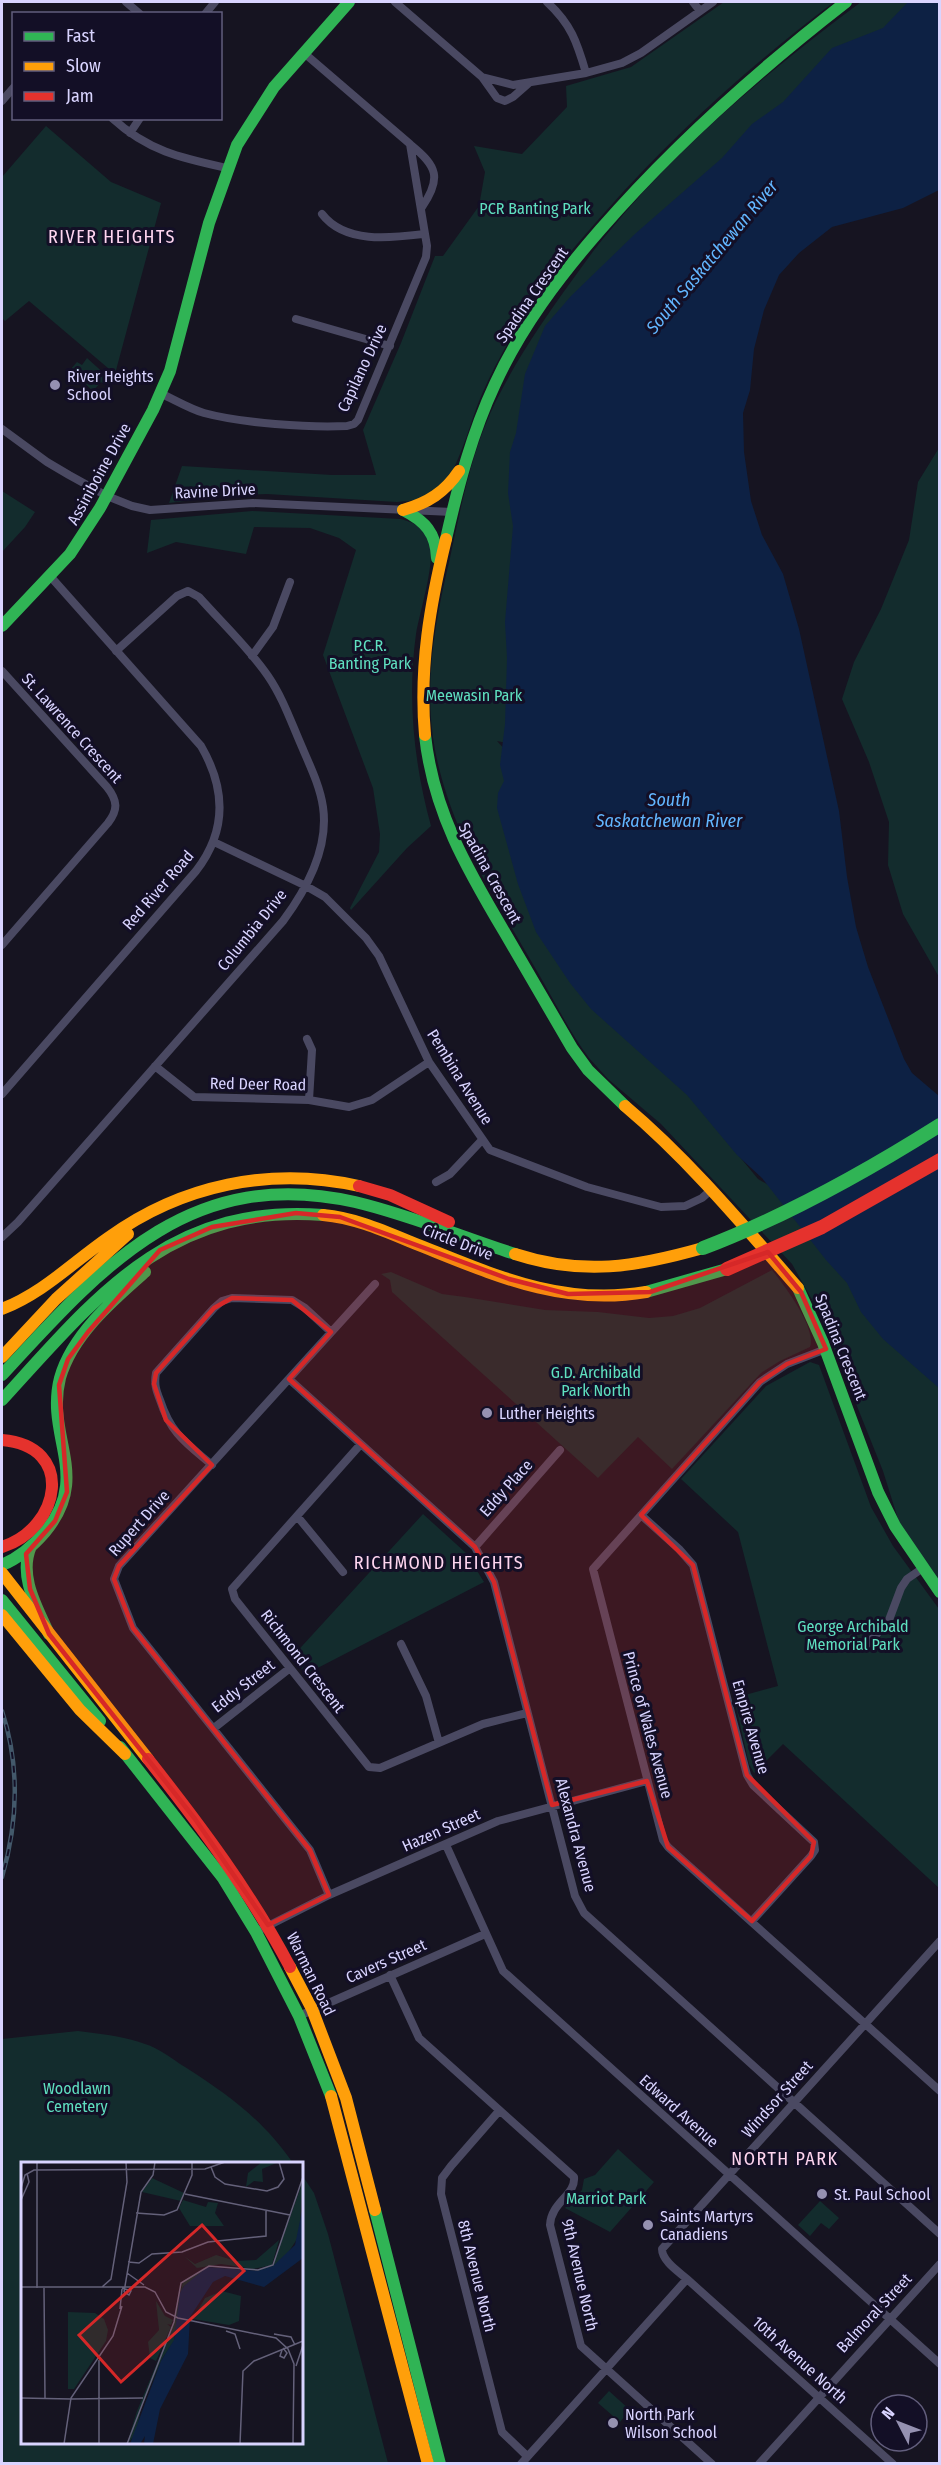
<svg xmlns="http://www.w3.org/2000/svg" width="941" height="2465" viewBox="0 0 941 2465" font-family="'Fira Sans Condensed',sans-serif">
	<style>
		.green { fill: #132c2d }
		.water { fill: #0d2144 }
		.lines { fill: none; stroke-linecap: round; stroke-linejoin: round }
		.street { stroke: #4a4962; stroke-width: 8 }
		.fast { stroke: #30b455; stroke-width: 12 }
		.slow { stroke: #ff9f0a; stroke-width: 12 }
		.jam { stroke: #e5322d; stroke-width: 12 }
		.rail-casing { stroke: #43596b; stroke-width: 4.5 }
		.rail { stroke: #130f26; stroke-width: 2; stroke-dasharray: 7; stroke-linecap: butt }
		.fast-bridge { stroke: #30b455; stroke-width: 14 }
		.jam-bridge { stroke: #e5322d; stroke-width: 14 }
		.marked { fill: #d62828; fill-opacity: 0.2; stroke: #d62828; stroke-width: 4.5; stroke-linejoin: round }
		.poi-dot { fill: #9591b1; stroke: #130f26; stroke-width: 2 }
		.labels { text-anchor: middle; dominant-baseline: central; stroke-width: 6; stroke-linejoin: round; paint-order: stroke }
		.park-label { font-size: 16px; fill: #5fe0c0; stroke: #130f26 }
		.street-label { font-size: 16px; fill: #d9d4ff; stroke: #130f26 }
		.poi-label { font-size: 16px; fill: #d9d4ff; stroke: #130f26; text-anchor: start }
		.neighbourhood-label { font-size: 18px; letter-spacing: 1.5px; fill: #ffd6f0; stroke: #130f26 }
		.water-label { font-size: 18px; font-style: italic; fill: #62b6ff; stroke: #130f26 }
		.inset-road { fill: none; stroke: #64617a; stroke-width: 1.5 }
		.view { fill: #d62828; fill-opacity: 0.15; stroke: #d62828; stroke-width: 3 }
		.inset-edge { fill: none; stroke: #d9d4ff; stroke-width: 3 }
	</style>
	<rect width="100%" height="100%" fill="#161421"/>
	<!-- green -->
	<path class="green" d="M724 2H834C751 65 675 133 606 211 572 249 538 289 513 334 502 353 491 373 482 394 471 418 457 479 436 492 425 500 410 501 397 502L267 494 234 495 169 503 182 466 332 475H376L363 430 401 343 435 256H443L479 206 485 172 474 146 522 154 567 107 566 86 631 67Z
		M861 2H916L507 743 497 741 508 753 678 1082 758 1179 772 1187 939 1383V1581L899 1522 883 1471 820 1314 792 1264 661 1124 608 1079 589 1058C568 1030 552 996 534 966 493 895 451 832 435 750 423 685 435 621 450 558 461 506 472 449 496 401 518 357 544 319 573 279 584 264 595 248 607 234 679 145 770 70 861 2Z
		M46 126 111 182 161 203 115 374 29 301 5 321 2 318V177Z
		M87 358 108 377 104 384 101 382 93 391 70 370 77 362 82 365Z
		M939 448V977L903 914 888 865 889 822 869 762 842 699 854 662 881 609 909 540 918 482Z
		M2 491 35 512 25 527 2 552Z
		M252 511 400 519C413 522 427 528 430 543 435 564 420 611 416 634 407 699 414 764 431 826L407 848 351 910 350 908 379 852 380 834 373 788 323 655 356 550 339 538 310 528 254 527 246 554 176 542 147 553 151 520Z
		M772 1270C784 1285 817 1328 810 1347L780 1361 761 1373 672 1469 638 1437 598 1478 392 1292 390 1280 381 1274 391 1272 442 1294 465 1297 545 1310 598 1312 649 1318 673 1316 700 1308Z
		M810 1362 819 1365 871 1507 893 1546 939 1609V1888L783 1744 754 1773 749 1764 734 1698 778 1686 738 1532 681 1479 766 1386Z
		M423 1514 466 1553 484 1582 306 1674 292 1657Z
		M78 2031C101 2034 123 2036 145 2044 159 2048 172 2059 185 2067 230 2096 262 2119 293 2163L22 2164V2442H302V2175L314 2193 328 2234 388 2463H2V2039Z
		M618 2149 654 2182 610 2232 565 2208 582 2190 584 2179 595 2175Z
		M820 2201 839 2218 829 2229 821 2223 810 2236 798 2225Z
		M609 2391 630 2410 620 2422 598 2403Z"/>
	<!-- water -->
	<path class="water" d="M908 2H939V190L903 208 832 227 799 253 779 275 764 310 754 349 750 390 743 413 744 452 751 501 762 535 783 574 799 629 839 811 847 877 856 927 868 967 904 1059 912 1073 939 1096V1388L883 1339 861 1312 847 1283 826 1260 762 1178 737 1155 687 1095 591 1009 570 983 536 932 518 884 497 808 498 793 504 781 500 765 505 724 507 658 505 622 513 526 508 493 510 452 516 433 525 374 545 326 571 296 636 233 722 158 752 124 783 102 832 48 883 28Z"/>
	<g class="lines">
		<!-- street -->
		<path class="street" d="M126 2 140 14
			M395 2 482 77 513 85 586 73 622 63 641 53 713 2
			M547 2C571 24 577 42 586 73
			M693 2 700 11
			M205 14 215 2
			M482 77 497 98 505 101 513 97 529 83
			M2 101 14 87
			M112 118C148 151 181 158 227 168
			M130 133 140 118
			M411 145C437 166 442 178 422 207
			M322 214C345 244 391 238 424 234
			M296 319 390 346
			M162 394C175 400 190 409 204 413 241 423 309 428 347 426L354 424 358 420 426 257 427 246 410 144 304 53
			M2 429 47 462 69 475 107 496 132 506 150 510 253 503 452 512
			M252 656 273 627 290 582
			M2 671 107 787C118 801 118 810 108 823L2 945
			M214 842 306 886 325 897 366 938 379 956 429 1062 490 1150 587 1187 661 1207 685 1206 702 1198 711 1190
			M307 1039 312 1050 309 1100
			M155 1066 194 1097 309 1100 349 1107 372 1100 429 1062
			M2 1094 196 871C227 831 226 789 201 746L50 576
			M436 1182 450 1174 482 1140
			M2 1237 18 1222 283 921C306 890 329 848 323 807 320 786 310 766 302 747 291 722 283 698 268 676 249 648 222 623 199 597L188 591 177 596 116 651
			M826 1349 787 1364 760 1382 593 1569 663 1840 668 1847 940 2091
			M289 1379 475 1547 494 1582 575 1896 584 1913 940 2234
			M360 1445 232 1589 235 1599 369 1767 380 1768 483 1724 527 1713
			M212 1465C186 1443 171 1434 160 1400 156 1390 154 1384 156 1373L214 1308 222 1301 232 1298 292 1300 305 1308 331 1332
			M641 1515 679 1549 693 1565 747 1775 753 1785 814 1842 815 1850 811 1856 752 1921
			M297 1516 343 1572
			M475 1547 560 1450
			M401 1644 426 1696 439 1743
			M866 1646 889 1620 901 1588 907 1579 923 1568
			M214 1728 290 1668
			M446 1845 503 1971 940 2364
			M329 1895 310 1850 133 1628 114 1579 119 1566 375 1284
			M256 1932 329 1895 498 1821 647 1781
			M390 1975 419 2038 574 2177C576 2195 551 2202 550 2225L581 2346 712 2464
			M299 2016 485 1934
			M499 2111 451 2166 442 2178 441 2194 502 2432 527 2456
			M521 2464 687 2279
			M759 2464 940 2264
			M893 2464 687 2279C679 2272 662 2261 662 2249L940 1941"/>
		<!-- fast -->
		<path class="fast" d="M403 510C425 521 436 533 437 558
			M446 539C458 486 472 433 495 384 521 327 559 277 600 230 674 145 757 71 846 2
			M2 626 70 554 100 508 153 410 170 371 209 223 237 145 274 87 349 2
			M425 735C433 811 467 869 505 933 527 971 550 1010 572 1048L588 1070 625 1106
			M798 1288 823 1343 878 1492 895 1526 940 1592
			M646 1292 727 1269
			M2 1375C103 1265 191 1165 355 1202 410 1215 462 1237 515 1254
			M2 1400C96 1297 169 1203 323 1215
			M31 1546C18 1576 37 1607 49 1634
			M2 1565C19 1558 33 1546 45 1532 92 1476 45 1437 60 1378 72 1335 113 1300 145 1272
			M2 1600 100 1721
			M120 1747 223 1878 256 1932 299 2016 331 2096
			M375 2210 440 2464"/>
		<!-- slow -->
		<path class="slow" d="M403 510C428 503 445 492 459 471
			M425 735C419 668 430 604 446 539
			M625 1106C689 1160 743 1225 798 1288
			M323 1215C355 1218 382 1230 411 1242 490 1273 559 1307 646 1292
			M515 1254C583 1276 636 1267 703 1248
			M2 1309C43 1293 72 1263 108 1238 181 1185 271 1166 359 1186
			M2 1357 56 1299 128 1234
			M2 1573 148 1759
			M2 1615 80 1710 125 1754
			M290 1967 312 2009 346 2098 375 2210
			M331 2096 428 2464"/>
		<!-- jam -->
		<path class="jam" d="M359 1186 390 1195 449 1222
			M2 1440C76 1446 61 1528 2 1547
			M148 1759C200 1825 251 1893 290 1967"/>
		<defs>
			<path id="rail" d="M2 1711C20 1766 18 1822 2 1877"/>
		</defs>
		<!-- rail casing -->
		<use href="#rail" class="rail-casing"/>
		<!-- rail -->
		<use href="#rail" class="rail"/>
		<!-- fast-bridge -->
		<path class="fast-bridge" d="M703 1248C787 1216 864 1173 940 1125"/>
		<!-- jam-bridge -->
		<path class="jam-bridge" d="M727 1269 822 1227 940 1160"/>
	</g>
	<!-- marked area -->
	<path class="marked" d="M296 1213 340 1217 509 1279 568 1294 650 1292 768 1252 801 1292 826 1349 787 1364 760 1382 641 1515 693 1565 747 1775 814 1842 811 1856 752 1921 668 1847 647 1781 552 1805 494 1582 475 1547 289 1379 331 1332 292 1300 232 1298 214 1308 156 1373 154 1384 166 1420 212 1465 119 1566 114 1579 133 1628 310 1850 329 1895 268 1925 195 1819 49 1634 30 1589 26 1554 55 1521 67 1492 59 1385 68 1359 88 1332 160 1250 212 1227Z"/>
	<!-- markers -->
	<g class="poi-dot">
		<circle cx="55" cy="385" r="6"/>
		<circle cx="487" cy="1413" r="6"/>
		<circle cx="822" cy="2194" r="6"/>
		<circle cx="648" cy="2225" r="6"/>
		<circle cx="613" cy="2423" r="6"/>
	</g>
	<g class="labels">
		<!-- park labels -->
		<g class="park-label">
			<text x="535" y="208">PCR Banting Park</text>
			<text x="370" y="645">P.C.R.<tspan x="370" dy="18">Banting Park</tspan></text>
			<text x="474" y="695">Meewasin Park</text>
			<text x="596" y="1372">G.D. Archibald<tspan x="596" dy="18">Park North</tspan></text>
			<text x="853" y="1626">George Archibald<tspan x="853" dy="18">Memorial Park</tspan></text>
			<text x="77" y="2088">Woodlawn<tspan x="77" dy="18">Cemetery</tspan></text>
			<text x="606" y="2198">Marriot Park</text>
		</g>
		<!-- street labels -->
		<g class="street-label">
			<text transform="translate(532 295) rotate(-55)">Spadina Crescent</text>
			<text transform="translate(362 368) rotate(-65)">Capilano Drive</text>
			<text transform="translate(99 474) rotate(-61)">Assiniboine Drive</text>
			<text transform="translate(215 491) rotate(-3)">Ravine Drive</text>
			<text transform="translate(72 728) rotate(48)">St. Lawrence Crescent</text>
			<text transform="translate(490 873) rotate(61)">Spadina Crescent</text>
			<text transform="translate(158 890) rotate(-49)">Red River Road</text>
			<text transform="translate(252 930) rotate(-51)">Columbia Drive</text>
			<text transform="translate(460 1077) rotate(58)">Pembina Avenue</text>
			<text transform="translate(258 1084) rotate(1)">Red Deer Road</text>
			<text transform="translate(458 1242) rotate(21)">Circle Drive</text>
			<text transform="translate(841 1347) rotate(68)">Spadina Crescent</text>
			<text transform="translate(506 1488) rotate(-48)">Eddy Place</text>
			<text transform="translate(139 1523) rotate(-48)">Rupert Drive</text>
			<text transform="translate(303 1661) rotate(52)">Richmond Crescent</text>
			<text transform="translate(243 1686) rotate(-38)">Eddy Street</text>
			<text transform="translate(648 1725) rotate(75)">Prince of Wales Avenue</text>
			<text transform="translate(751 1727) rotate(74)">Empire Avenue</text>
			<text transform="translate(441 1830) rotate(-24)">Hazen Street</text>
			<text transform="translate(576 1835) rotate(75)">Alexandra Avenue</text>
			<text transform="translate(386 1961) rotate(-24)">Cavers Street</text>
			<text transform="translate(311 1974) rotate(64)">Warman Road</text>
			<text transform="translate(777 2099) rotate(-48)">Windsor Street</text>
			<text transform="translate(679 2111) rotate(42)">Edward Avenue</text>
			<text transform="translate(580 2275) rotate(77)">9th Avenue North</text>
			<text transform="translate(477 2276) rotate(76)">8th Avenue North</text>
			<text transform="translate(874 2313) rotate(-47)">Balmoral Street</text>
			<text transform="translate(800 2360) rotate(42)">10th Avenue North</text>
		</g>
		<!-- poi labels -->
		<g class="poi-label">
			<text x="67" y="376">River Heights<tspan x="67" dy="18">School</tspan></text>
			<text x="499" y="1413">Luther Heights</text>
			<text x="834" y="2194">St. Paul School</text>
			<text x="660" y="2216">Saints Martyrs<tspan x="660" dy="18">Canadiens</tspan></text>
			<text x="625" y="2414">North Park<tspan x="625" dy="18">Wilson School</tspan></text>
		</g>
		<!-- neighbourhood labels -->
		<g class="neighbourhood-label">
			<text x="112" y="237">RIVER HEIGHTS</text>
			<text x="439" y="1563">RICHMOND HEIGHTS</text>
			<text x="785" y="2159">NORTH PARK</text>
		</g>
		<!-- water labels -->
		<g class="water-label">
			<text transform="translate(712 257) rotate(-50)">South Saskatchewan River</text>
			<text x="669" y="800">South<tspan x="669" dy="21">Saskatchewan River</tspan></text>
		</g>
	</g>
	<!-- overview -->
	<g transform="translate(21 2162)">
		<rect width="282" height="282" fill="#161421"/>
		<path d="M241 0H258L241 7 242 20 233 19 225 25 227 11ZM131 16 163 31 160 39 121 30ZM282 19 278 74 265 94 252 105 242 109 189 105 162 125 153 179 141 197 120 246 115 272 106 282 116 249 153 160 162 119 189 104 235 108 252 103ZM162 38 185 45 187 40 197 41 194 51 203 64H169L158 46ZM258 78 251 103 232 107 200 102 176 106 163 94 174 102 195 93 215 99 235 98ZM201 129 220 134 218 159 208 163 172 157 184 136ZM135 139 144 154 152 158 150 163 146 162 150 165 135 199 129 196 127 180 138 168ZM47 150 74 151 83 157 87 168 85 179 53 227H47Z" fill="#132c2d"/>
		<path d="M282 44V96L243 125 204 114 192 120 169 155 167 192 139 247 132 282H123L124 274 119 282H109L140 199 153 178 159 131 163 124 186 105 237 109 252 104 274 83Z" fill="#0d2144"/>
		<path class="inset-road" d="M190 5 194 15 204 22 246 29 257 25 263 17 258 0M0 26 4 13 13 8 184 7 204 0M164 32 269 53M0 38 8 20 6 11M115 51 143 53 156 48 171 13V0M107 100 118 101 131 92 161 90 187 80 245 74V49M106 111 123 123M0 125H124L134 130 145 150 157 156 255 176 267 187 273 202 272 282M81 125 90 117 106 20 105 0M16 126V0M23 126 24 236M101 126 110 129 108 133 103 130M103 130 120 30 132 13 134 0M99 147 101 127M205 169 214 172 219 187M253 172 270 175 274 183M261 188 259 194 263 196 266 191 262 186M275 204 282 183M0 236 50 237M50 237 122 236M43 282 50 236 92 174 101 144M78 282V198M106 282 153 160 160 121 188 104 237 108 252 103 282 15M219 282 222 209 233 199 282 179"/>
		<path class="view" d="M181 63 223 109 100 220 58 173Z"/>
		<rect width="282" height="282" class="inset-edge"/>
	</g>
	<!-- border -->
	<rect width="941" height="2465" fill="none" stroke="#d9d4ff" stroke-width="6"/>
	<!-- legend -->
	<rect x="12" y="12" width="210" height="108" fill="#130f26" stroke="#625e7d" stroke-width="1.5"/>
	<rect x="24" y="32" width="30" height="9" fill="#30b455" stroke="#625e7d" stroke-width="1.5"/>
	<text x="66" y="42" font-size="18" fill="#d9d4ff">Fast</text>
	<rect x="24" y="62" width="30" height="9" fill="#ff9f0a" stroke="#625e7d" stroke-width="1.5"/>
	<text x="66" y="72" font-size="18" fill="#d9d4ff">Slow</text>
	<rect x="24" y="92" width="30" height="9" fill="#e5322d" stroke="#625e7d" stroke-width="1.5"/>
	<text x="66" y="102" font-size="18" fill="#d9d4ff">Jam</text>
	<!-- north arrow -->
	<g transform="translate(899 2423) rotate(312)"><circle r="28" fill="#130f26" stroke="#625e7d" stroke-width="1.5"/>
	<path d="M0-4.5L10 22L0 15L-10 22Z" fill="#9591b1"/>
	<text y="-9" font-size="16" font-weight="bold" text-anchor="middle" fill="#d9d4ff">N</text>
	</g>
</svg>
